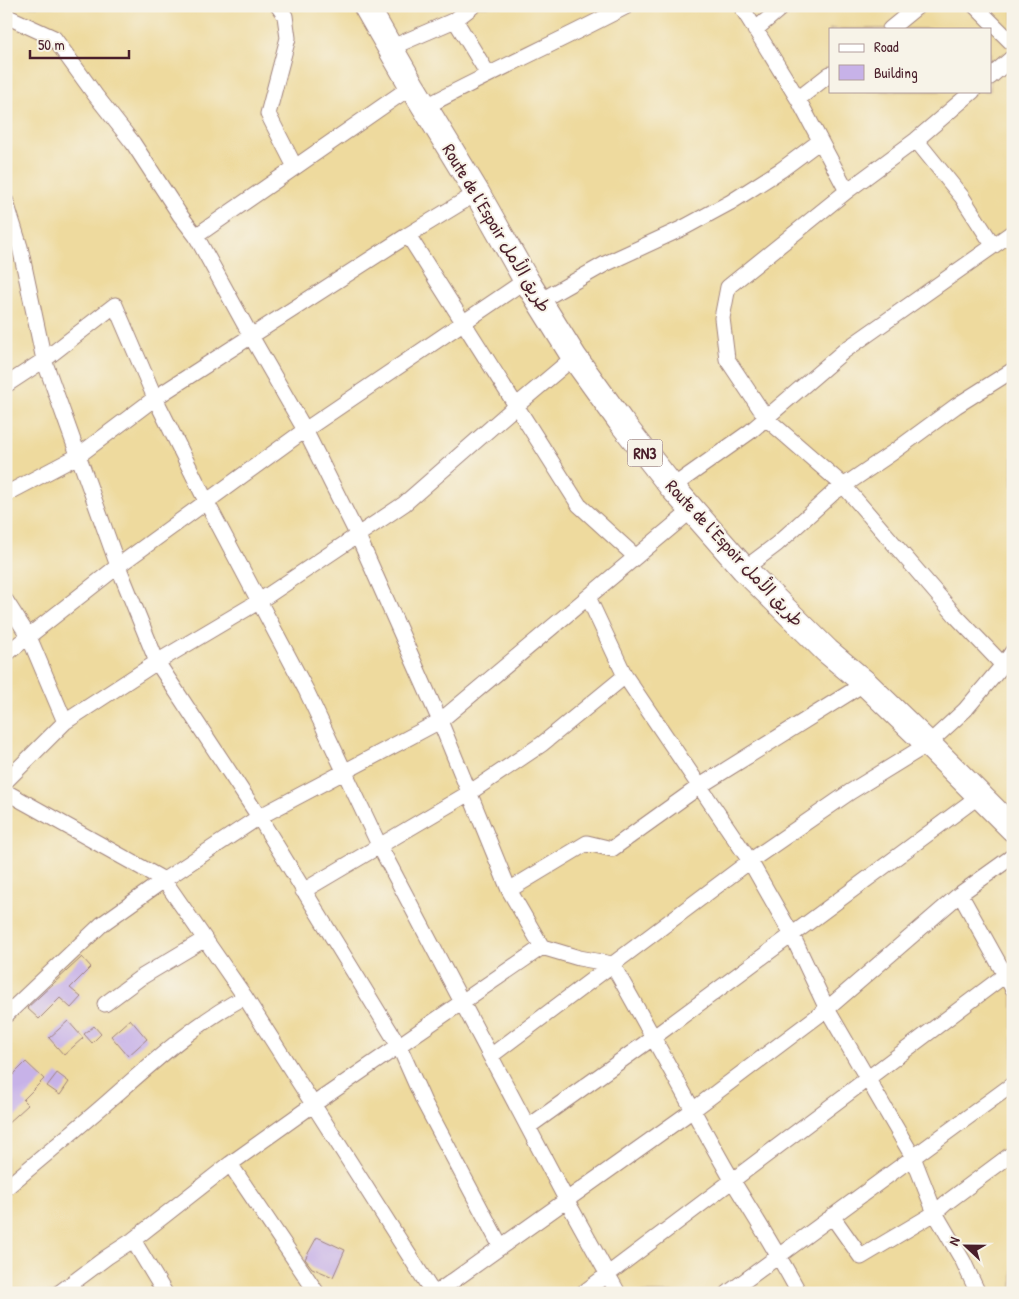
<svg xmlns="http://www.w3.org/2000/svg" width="1019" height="1299" viewBox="0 0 1019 1299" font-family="'Patrick Hand','Playpen Sans Arabic',sans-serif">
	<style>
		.sand { fill: #eeda9e; stroke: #9c7c64; fill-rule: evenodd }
		.building { fill: #c7b2e8 }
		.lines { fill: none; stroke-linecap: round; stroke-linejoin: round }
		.minor-casing { stroke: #9e817a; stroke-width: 17 }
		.trunk-casing { stroke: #9e817a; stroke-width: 27 }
		.minor { stroke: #fff; stroke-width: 15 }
		.trunk { stroke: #fff; stroke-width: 25 }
		.labels { text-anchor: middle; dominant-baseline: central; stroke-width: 4; stroke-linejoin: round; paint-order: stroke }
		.shield { fill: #f7f3e8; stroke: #7e5f64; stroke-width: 1 }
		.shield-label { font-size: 16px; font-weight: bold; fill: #4a1f2b }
		.street-label { font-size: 18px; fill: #4a1f2b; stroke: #f7f3e8 }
	</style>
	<rect width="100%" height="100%" fill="#f7f3e8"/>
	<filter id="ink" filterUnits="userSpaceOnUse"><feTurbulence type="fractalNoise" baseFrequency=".02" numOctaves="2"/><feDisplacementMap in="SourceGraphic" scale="10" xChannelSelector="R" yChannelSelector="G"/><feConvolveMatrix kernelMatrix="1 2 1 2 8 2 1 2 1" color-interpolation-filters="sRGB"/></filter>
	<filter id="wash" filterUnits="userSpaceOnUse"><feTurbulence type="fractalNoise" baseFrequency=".0096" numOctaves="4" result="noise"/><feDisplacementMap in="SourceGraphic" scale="20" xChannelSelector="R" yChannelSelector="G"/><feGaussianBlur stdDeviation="1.12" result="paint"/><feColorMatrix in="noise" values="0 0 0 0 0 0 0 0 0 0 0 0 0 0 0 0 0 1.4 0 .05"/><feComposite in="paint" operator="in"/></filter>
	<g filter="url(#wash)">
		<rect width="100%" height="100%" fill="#f2e3c8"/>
		<!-- sand -->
		<path class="sand" d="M6 6H1013V1293H6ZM830 29H990V91H830Z"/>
		<g id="blocks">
			<!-- building -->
			<path class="building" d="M82 957 91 967 70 988 81 997 71 1008 60 998 39 1019 27 1008Z
				M130 1019 147 1039 128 1056 111 1036Z
				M68 1021 83 1038 64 1055 49 1038Z
				M94 1026 101 1034 92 1043 84 1034Z
				M26 1062 44 1079 23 1100 28 1105 6 1125V1085L12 1080 10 1078Z
				M57 1073 69 1082 60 1095 47 1086Z
				M317 1237 345 1250 333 1277 312 1268 305 1259Z"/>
		</g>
	</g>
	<g filter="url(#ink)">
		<use href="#blocks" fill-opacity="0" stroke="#9e817a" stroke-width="1"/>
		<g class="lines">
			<defs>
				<path id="minor" d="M278 6 285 16 288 38 268 114 295 167
					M741 6 798 99 847 191
					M975 6 1013 44
					M6 16 54 38 96 96 133 143 180 215 196 236
					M455 20 488 74
					M890 29 918 6
					M755 30 783 6
					M390 48 455 20 473 6
					M990 77 1013 57
					M412 86 196 236 251 336 305 430 358 536 440 721 509 890 542 947
					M973 91 916 140 847 191 728 287 722 318 727 359 767 419 844 486 956 616 1003 665
					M798 99 830 74
					M425 107C491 72 560 41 627 6
					M916 140 962 197 993 245
					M6 202 20 247 44 360 118 566 157 662 259 817 399 1046 424 1102 501 1247
					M408 235 579 505 636 557
					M540 301 605 264 683 228 731 202 781 170 820 141
					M6 385 44 360 115 305 155 398 206 501 306 690 379 845 567 1201 618 1293
					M672 487 751 431 844 351 1013 232
					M6 494 78 456 155 398 408 235 477 193
					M744 569 777 544 833 493 892 453 956 406 1013 370
					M588 597 625 676 750 861 792 935 827 1009 913 1157 935 1213 963 1261 978 1293
					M6 601 29 637 65 722
					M6 654 118 566 305 430 526 280
					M6 781 65 722 157 662 258 602 404 504 516 406 574 357
					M6 792 164 880 245 997 433 1293
					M509 890 587 843 612 849 700 786 865 683
					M303 891 469 793 542 744 625 676
					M960 894 1013 989
					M105 1004 140 978 205 939
					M6 1015 102 924 164 880 259 817 440 721 693 509
					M492 1055 750 861 850 792 928 744 965 710 1003 665 1013 651
					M528 1127 654 1037 979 796
					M230 1164 317 1293
					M6 1188C41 1158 77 1129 111 1099 151 1064 199 1020 245 997
					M832 1216 861 1257 935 1213 946 1203 1013 1153
					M133 1240 165 1293
					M59 1293 107 1257 133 1240 230 1164 314 1104 542 947 579 958 612 964C653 1035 690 1107 731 1178 754 1216 778 1253 799 1293
					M436 1293 693 1110 827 1009 960 894 1013 856
					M583 1293 1013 969
					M728 1293 1013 1084"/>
				<path id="trunk" d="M366 6 412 86 477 193 526 280 574 357 621 422 672 487 744 569 827 651 865 683 928 744 1013 829"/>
			</defs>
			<!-- minor casing -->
			<use href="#minor" class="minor-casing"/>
			<!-- trunk casing -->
			<use href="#trunk" class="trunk-casing"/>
			<!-- minor -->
			<use href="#minor" class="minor"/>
			<!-- trunk -->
			<use href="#trunk" class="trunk"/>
		</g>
	</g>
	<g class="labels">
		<!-- shield labels -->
		<rect class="shield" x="627.5" y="439.5" width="35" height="27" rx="4"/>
		<g class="shield-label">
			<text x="645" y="453">RN3</text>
		</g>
		<!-- street labels -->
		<g class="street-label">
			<text transform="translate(497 228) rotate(59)">Route de l’Espoir طريق الأمل</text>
			<text transform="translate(735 553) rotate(47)">Route de l’Espoir طريق الأمل</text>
		</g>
	</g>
	<!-- margin -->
	<rect width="1019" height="1299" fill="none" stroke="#f7f3e8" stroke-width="25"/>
	<!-- legend -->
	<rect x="829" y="28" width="162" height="65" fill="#f7f3e8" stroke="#b29e9c"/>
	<rect x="839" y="44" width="25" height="8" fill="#ffffff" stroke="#b29e9c"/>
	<text x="874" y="52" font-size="15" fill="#4a1f2b">Road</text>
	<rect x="839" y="65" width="25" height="15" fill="#c7b2e8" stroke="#b29e9c"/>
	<text x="874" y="78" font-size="15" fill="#4a1f2b">Building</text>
	<!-- north arrow -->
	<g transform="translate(966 1246) rotate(292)" stroke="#f7f3e8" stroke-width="4" paint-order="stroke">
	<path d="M0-4L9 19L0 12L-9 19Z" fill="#4a1f2b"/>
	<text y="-8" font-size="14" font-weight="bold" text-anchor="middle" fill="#4a1f2b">N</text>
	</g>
	<!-- scale -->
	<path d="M30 50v8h99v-8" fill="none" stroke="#4a1f2b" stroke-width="2.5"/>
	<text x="38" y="50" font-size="15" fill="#4a1f2b" stroke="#f7f3e8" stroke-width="4" paint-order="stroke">50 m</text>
</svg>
